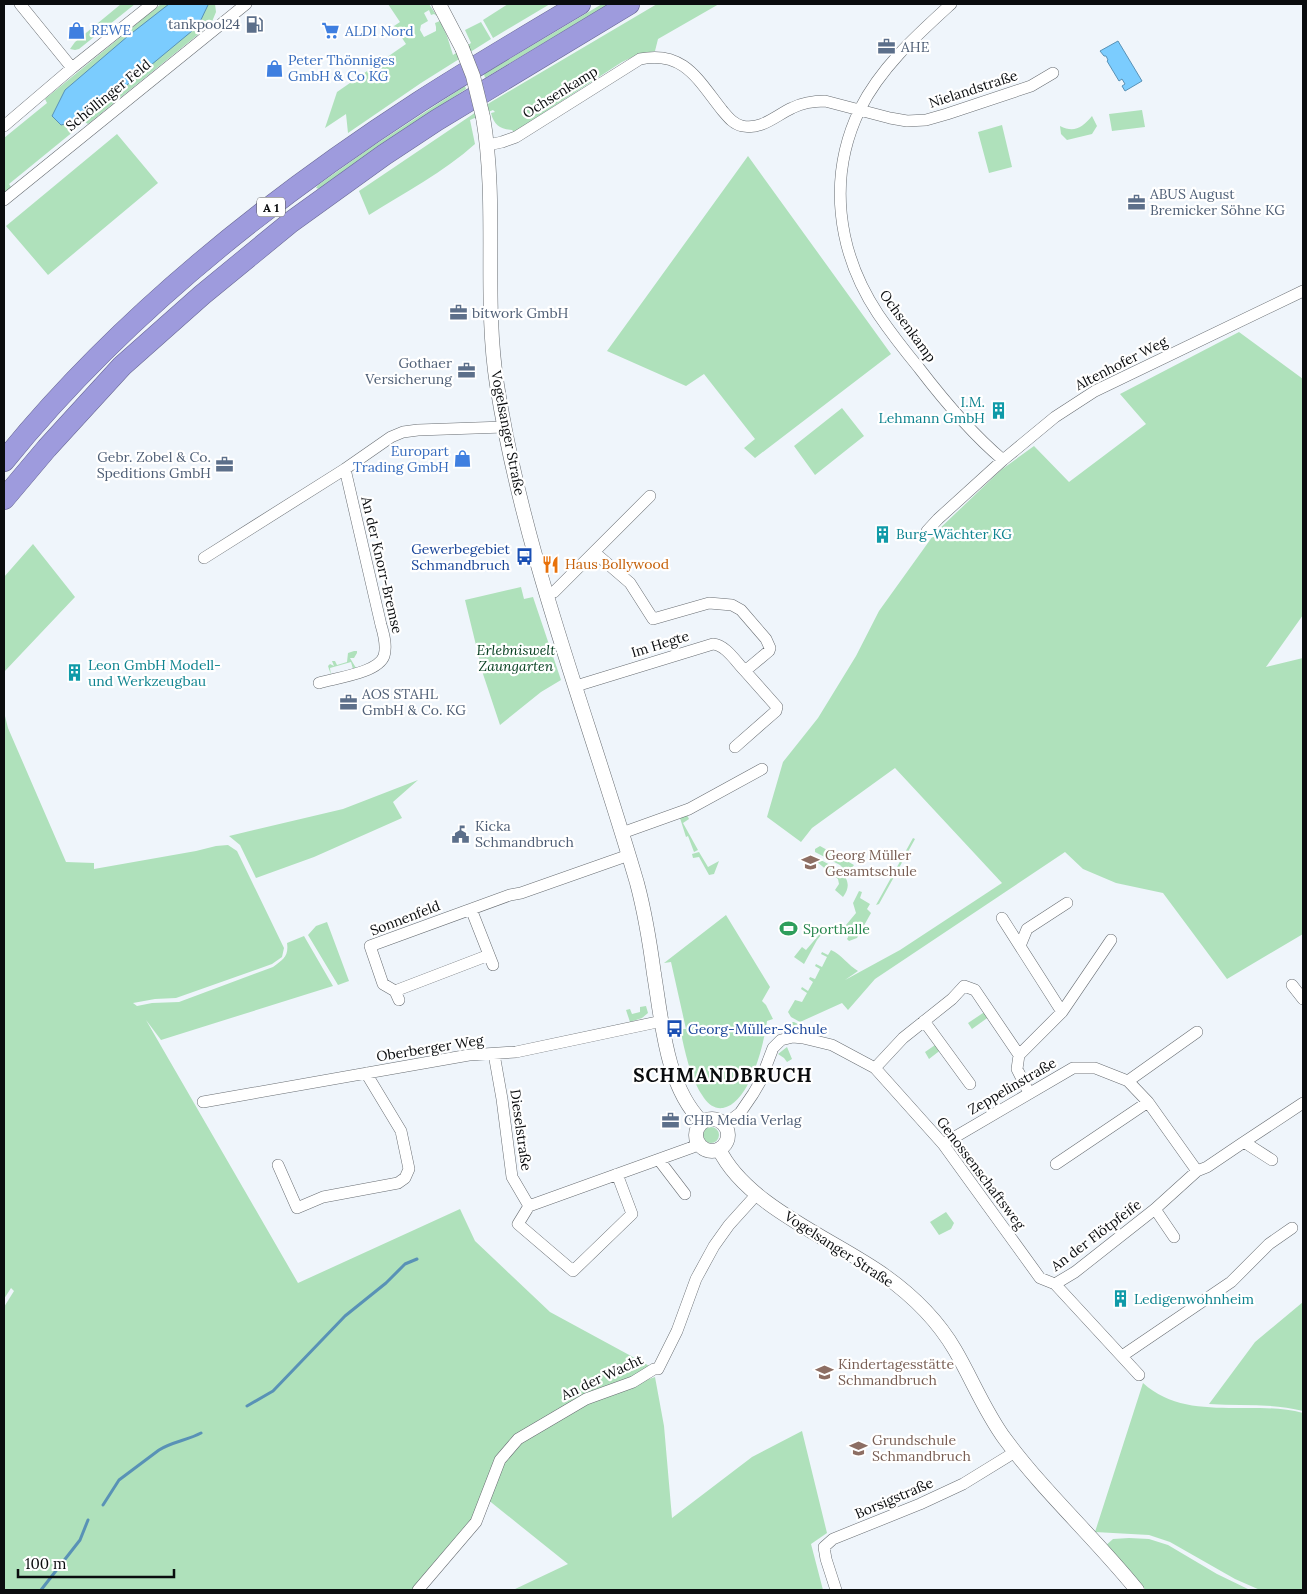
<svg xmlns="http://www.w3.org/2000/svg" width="1307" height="1594" viewBox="0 0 1307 1594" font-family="Lora,serif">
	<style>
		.green { fill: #afe1bb }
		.water { fill: #7bccfe; stroke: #5992b6 }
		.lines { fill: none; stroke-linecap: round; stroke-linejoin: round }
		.stream { stroke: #5992b6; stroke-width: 3 }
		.minor-casing { stroke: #686d72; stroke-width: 12 }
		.tertiary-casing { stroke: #686d72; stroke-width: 15 }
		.motorway-casing { stroke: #6a6995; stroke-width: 22 }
		.minor { stroke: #fff; stroke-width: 11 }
		.tertiary { stroke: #fff; stroke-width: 14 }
		.motorway { stroke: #9e9bdd; stroke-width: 21 }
		.tertiary-bridge-casing { stroke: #686d72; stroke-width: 15; stroke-linecap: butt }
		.tertiary-bridge { stroke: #fff; stroke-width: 14 }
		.labels { text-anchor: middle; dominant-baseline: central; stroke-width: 4.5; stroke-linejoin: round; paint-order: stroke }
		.shield { fill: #fff; stroke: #545556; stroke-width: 1 }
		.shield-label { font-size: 12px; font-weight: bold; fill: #0a0c0e }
		.service-label { font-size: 14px; fill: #4e5e75; stroke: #fff; text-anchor: start }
		.shop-label { font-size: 14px; fill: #366cbe; stroke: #fff; text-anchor: start }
		.street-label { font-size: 14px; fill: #0a0c0e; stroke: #fff }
		.culture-label { font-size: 14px; fill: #0d838f; stroke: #fff; text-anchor: start }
		.transit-label { font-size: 14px; fill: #164399; stroke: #fff; text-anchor: end }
		.food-label { font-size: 14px; fill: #c56008; stroke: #fff; text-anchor: start }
		.park-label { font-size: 14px; font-style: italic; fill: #003b1b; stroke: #fff }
		.education-label { font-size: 14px; fill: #785e54; stroke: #fff; text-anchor: start }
		.leisure-label { font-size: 14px; fill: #27864d; stroke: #fff; text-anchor: start }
		.district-label { font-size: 19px; font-weight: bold; letter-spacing: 1px; fill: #0a0c0e; stroke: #fff }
	</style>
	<rect width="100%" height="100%" fill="#eff5fb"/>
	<!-- green -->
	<path class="green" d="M121 4H135L79 49 75 50 70 49 75 42Z
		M161 4H215L216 12 211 24 88 124 85 122 9 184 11 187 4 193V138L47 103 45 99Z
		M388 4H429L437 16 434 14 431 15 429 10 424 13 428 21 421 25 420 30 424 37 436 31V27L435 23 440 21 447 36 453 55 471 43 465 30 481 22 491 39 421 83 348 133 346 114 325 128 337 92 406 44 394 26 400 22Z
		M508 4H550L493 38 483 20Z
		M602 4H609L485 78 484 74Z
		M657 4H719L658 39 655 51 639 54 622 62 514 132 512 130C500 129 494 125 491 113L495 112 493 110 470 120 475 144C444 172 404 193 369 215L359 191 491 102Z
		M465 86 466 89 394 136 319 189 316 188 318 185 373 146Z
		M1142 110 1145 127 1112 131 1109 114Z
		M1092 116 1097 126 1092 134 1067 140 1061 134 1060 126C1074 133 1082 128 1092 116Z
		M1002 125 1012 167 989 173 978 132Z
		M117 134 158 183 48 275 6 226Z
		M748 156 891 354 755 458 744 448 755 439 704 374 686 386 607 351Z
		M1239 332 1303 379V615L1266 667 1303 658V934L1227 979 1163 893 1116 883 1083 869 1065 852 875 979 848 1010 842 1003 800 1022 791 1017 788 1012 795 1000 802 1002 807 993 801 989 802 987 808 991 813 982 809 979 810 977 815 979 820 969 815 966 816 964 822 967 827 957 821 954 822 952 828 955 831 950C842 955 848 965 858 971L845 980 900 950 1002 883 895 768 812 828 801 842 767 817 783 762 818 718 856 656 879 611 935 533 1001 470 1034 446 1069 482 1146 424 1120 394Z
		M842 408 864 436 815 475 794 446Z
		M33 544 75 597 4 672V577Z
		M521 587 524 599 533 597 561 680 541 692 500 725 483 674 465 600Z
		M354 651H357V653L354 658H350L356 668 353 669 351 662 330 668 331 675 328 666 330 664 334 666 332 661H335L337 665 347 662 348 653Z
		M4 712 8 728 66 862 94 863V869L196 851 216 846 228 845 237 851 284 948 282 957 272 964 176 998 155 999 133 1003 137 1006 152 1003 179 1002 273 967C283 960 289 956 287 943L304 936 333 986 161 1040 146 1020 298 1283 460 1209 475 1241 550 1312 655 1369 518 1438 480 1507 417 1590H4V1307L14 1291 11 1288 4 1299Z
		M418 780 393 802 402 818 314 857 256 878 240 845 229 836 343 809Z
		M687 815 689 819 683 823 698 850 694 852 688 836 686 837 680 818Z
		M913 838 915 839 879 904 876 905Z
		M820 846 854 865 848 873 840 865 815 852V849Z
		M699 852 708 867 719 861 714 874 709 875 699 857 693 858 692 854Z
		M819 859C834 867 858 877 843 897L835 890 839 884 838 879 817 862Z
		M859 891 862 892 860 898 870 904 867 909 871 913 857 938 849 941 847 939 850 933 846 925 856 913 853 903Z
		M726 915 770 987 762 1001 766 1005 773 1019 767 1021C764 1044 750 1103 723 1108 715 1109 709 1105 704 1098 690 1079 685 1051 680 1029H686L671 962 664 963Z
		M327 922 349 981 338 985 308 935 316 926Z
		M824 929 825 930 817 940 804 964 794 957 802 947 806 950Z
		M646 1006 648 1013 642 1018 630 1022 626 1010 630 1009 632 1014 640 1012V1007Z
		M986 1011 990 1016 972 1029 968 1023Z
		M785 1022H794L809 1030V1032L787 1030Z
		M938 1043 942 1049 929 1059 925 1052Z
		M787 1047 792 1059 787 1062 784 1058 778 1054Z
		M703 1135a8 8 0 1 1 16 0a8 8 0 1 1-16 0Z
		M946 1212 954 1223 951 1229 939 1235 930 1222Z
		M1303 1302V1411C1272 1403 1241 1406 1209 1404L1255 1342Z
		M655 1377 664 1426 672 1518 752 1457 802 1431 827 1533 811 1544 823 1590H513L568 1564 487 1499 502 1462 519 1441 586 1401Z
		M1143 1383C1187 1423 1251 1399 1303 1413V1590H1260L1235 1579 1170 1542 1149 1535 1095 1532Z
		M1129 1538 1149 1539 1168 1545 1217 1574 1250 1590H1146L1104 1547 1113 1539Z"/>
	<!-- water -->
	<path class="water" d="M169 4H207L208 5 198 26 86 119 61 125 52 116 65 90 128 36Z
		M1118 41 1142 81 1125 91 1122 86 1125 84 1122 79 1119 81 1107 61 1108 60 1106 56H1104L1100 51Z"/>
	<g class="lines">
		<!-- stream -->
		<path class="stream" d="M247 1406 273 1391 345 1316 386 1283 405 1264 417 1259
			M103 1505 119 1480 159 1450C171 1442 188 1440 201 1433
			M41 1590 80 1540 88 1520"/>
		<defs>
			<path id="minor" d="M20 4 72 68
				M951 4C917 35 881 67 860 109 827 177 837 252 878 314 891 333 905 351 919 368 945 402 971 433 1003 460
				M4 126 72 68 152 4
				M488 145 502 142 516 137 640 59C684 50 698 80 722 110 728 117 733 124 742 126 762 130 775 116 792 108 802 103 814 101 825 101L890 118 907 121 926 120 947 114 1031 86 1053 73
				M4 200 246 4
				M927 531 938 519 1003 460 1055 417 1095 391 1303 291
				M204 558 345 469 391 437 403 432 418 430 504 427
				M547 595 554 592 650 496
				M319 683C335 678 378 673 384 656 387 646 384 635 381 625L345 469
				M576 686 713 644C726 645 736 662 745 671L769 651 770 648 766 639 741 610 732 605 709 603 653 619 630 583 594 552
				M735 747 776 711 777 707 745 671
				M622 833 689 809 762 769
				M471 909 493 965
				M1002 918 1062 1012
				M1020 946 1027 929 1067 903
				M1292 985 1303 999
				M395 991 489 955
				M399 1000 395 991 383 984 370 946 510 895 521 893 629 855
				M924 1021 970 1084
				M494 1054 502 1099 512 1177 529 1206 518 1224 573 1271 632 1214 617 1174
				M875 1068 903 1038 952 999 964 986 975 990 1019 1055
				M1128 1081 1197 1032
				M1029 1093 1017 1069 1019 1055 1062 1012 1111 940
				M203 1102 469 1055 516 1052 662 1021
				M724 1125 740 1113 753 1094 760 1082 773 1048 781 1040 793 1037 803 1038 832 1045 875 1068 943 1144 1040 1278 1055 1284 1139 1375
				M1244 1142 1303 1103
				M943 1144 1073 1068H1095L1128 1081 1148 1102 1197 1171
				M659 1160 685 1194
				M1056 1164 1148 1102
				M278 1165 297 1208 323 1197 398 1183 405 1178 409 1169 401 1131 366 1073
				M529 1206 693 1147 697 1142
				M1155 1209 1174 1237
				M1055 1284 1075 1272 1155 1209 1197 1171 1207 1167 1244 1142 1272 1160
				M1122 1356 1231 1282 1269 1244 1292 1228
				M418 1590 476 1522 500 1460 518 1439 586 1399 633 1382 654 1369H658L677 1331 696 1279 714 1246 729 1225 757 1194
				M836 1590 826 1559 824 1547 833 1539 920 1504 963 1484 1015 1452"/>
			<path id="tertiary" d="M439 4 462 48
				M483 117C498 206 483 297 497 385 524 556 589 718 637 883 645 913 650 944 654 974 662 1022 666 1086 702 1122
				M696 1135a16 16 0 1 1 32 0a16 16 0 1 1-32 0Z
				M719 1149C746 1206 835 1240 885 1276 913 1296 938 1321 955 1350 972 1379 985 1412 1005 1439 1045 1493 1095 1538 1137 1590"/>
			<path id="motorway" d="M4 461C117 321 268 200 419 102 472 68 526 36 580 4
				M4 499 47 448 122 366 202 295 291 222 384 155 437 120 629 4"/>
		</defs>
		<!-- minor casing -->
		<use href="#minor" class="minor-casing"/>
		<!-- tertiary casing -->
		<use href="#tertiary" class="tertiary-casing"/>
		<!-- motorway casing -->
		<use href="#motorway" class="motorway-casing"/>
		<!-- minor -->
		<use href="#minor" class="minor"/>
		<!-- tertiary -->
		<use href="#tertiary" class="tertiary"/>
		<!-- motorway -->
		<use href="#motorway" class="motorway"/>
		<defs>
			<path id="tertiary-bridge" d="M462 48 473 76 483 117"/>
		</defs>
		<!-- tertiary-bridge casing -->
		<use href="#tertiary-bridge" class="tertiary-bridge-casing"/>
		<!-- tertiary-bridge -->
		<use href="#tertiary-bridge" class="tertiary-bridge"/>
	</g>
	<!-- icons -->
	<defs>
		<symbol id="fuel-bare" viewBox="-9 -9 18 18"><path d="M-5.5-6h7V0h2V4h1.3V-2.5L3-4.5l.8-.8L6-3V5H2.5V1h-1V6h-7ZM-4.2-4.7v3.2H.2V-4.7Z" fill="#5c6f8a" stroke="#fff" stroke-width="2.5" paint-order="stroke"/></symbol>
		<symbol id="shop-bare" viewBox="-9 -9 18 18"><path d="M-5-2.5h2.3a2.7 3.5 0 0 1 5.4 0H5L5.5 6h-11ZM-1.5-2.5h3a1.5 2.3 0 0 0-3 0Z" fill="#3f7fe0" stroke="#fff" stroke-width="2.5" paint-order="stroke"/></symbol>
		<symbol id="supermarket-bare" viewBox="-9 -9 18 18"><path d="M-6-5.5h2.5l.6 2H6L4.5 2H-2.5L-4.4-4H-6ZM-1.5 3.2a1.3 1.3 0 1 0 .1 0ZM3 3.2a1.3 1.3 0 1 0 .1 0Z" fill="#3f7fe0" stroke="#fff" stroke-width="2.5" paint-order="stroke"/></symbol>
		<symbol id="office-bare" viewBox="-9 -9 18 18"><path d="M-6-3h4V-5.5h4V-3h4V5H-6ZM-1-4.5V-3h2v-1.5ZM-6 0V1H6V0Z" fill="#5c6f8a" stroke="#fff" stroke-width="2.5" paint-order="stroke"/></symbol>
		<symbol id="building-bare" viewBox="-9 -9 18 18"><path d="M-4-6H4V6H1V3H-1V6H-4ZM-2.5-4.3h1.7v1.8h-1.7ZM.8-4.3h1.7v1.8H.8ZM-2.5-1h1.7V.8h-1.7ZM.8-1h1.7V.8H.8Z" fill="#0f9aa8" stroke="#fff" stroke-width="2.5" paint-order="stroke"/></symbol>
		<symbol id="bus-bare" viewBox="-9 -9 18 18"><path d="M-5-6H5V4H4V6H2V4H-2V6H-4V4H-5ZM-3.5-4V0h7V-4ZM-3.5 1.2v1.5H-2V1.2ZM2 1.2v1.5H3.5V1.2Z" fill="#1a4fb4" stroke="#fff" stroke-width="2.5" paint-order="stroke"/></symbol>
		<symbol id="restaurant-bare" viewBox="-9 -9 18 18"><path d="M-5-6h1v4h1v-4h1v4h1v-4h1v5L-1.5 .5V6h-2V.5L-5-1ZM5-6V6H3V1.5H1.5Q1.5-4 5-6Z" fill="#e8710a" stroke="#fff" stroke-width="2.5" paint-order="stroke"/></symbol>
		<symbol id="civic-bare" viewBox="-9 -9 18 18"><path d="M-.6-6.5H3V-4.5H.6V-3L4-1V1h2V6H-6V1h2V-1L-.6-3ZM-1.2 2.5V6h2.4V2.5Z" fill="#5c6f8a" stroke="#fff" stroke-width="2.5" paint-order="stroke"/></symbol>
		<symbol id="school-bare" viewBox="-9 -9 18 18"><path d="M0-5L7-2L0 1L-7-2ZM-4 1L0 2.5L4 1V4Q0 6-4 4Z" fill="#8d6e63" stroke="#fff" stroke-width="2.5" paint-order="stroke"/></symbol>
		<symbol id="stadium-bare" viewBox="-9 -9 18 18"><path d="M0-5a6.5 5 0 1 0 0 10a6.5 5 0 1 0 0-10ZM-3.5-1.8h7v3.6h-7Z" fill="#2e9e5b" stroke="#fff" stroke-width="2.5" paint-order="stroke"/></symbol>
	</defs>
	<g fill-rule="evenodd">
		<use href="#fuel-bare" x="242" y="12" width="25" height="25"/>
		<use href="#shop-bare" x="64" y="18" width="25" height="25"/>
		<use href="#supermarket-bare" x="318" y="18" width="25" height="25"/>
		<use href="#office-bare" x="874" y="34" width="25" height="25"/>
		<use href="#shop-bare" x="262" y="56" width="25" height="25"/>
		<use href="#office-bare" x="1124" y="190" width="25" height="25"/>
		<use href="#office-bare" x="446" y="300" width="25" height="25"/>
		<use href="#office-bare" x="454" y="358" width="25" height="25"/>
		<use href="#building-bare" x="986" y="398" width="25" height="25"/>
		<use href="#shop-bare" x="450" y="446" width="25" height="25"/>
		<use href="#office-bare" x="212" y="452" width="25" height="25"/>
		<use href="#building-bare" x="870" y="522" width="25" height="25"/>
		<use href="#bus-bare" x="512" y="544" width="25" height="25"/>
		<use href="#restaurant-bare" x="538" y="552" width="25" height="25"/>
		<use href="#building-bare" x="62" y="660" width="25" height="25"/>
		<use href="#office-bare" x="336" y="690" width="25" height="25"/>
		<use href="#civic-bare" x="448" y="822" width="25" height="25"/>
		<use href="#school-bare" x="798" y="850" width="25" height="25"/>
		<use href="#stadium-bare" x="776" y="916" width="25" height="25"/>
		<use href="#bus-bare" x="662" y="1016" width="25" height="25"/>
		<use href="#office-bare" x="658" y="1108" width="25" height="25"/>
		<use href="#building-bare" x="1108" y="1286" width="25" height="25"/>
		<use href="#school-bare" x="812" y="1360" width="25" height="25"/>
		<use href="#school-bare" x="846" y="1436" width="25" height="25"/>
	</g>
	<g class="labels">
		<!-- shield labels -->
		<rect class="shield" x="257" y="197.5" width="28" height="19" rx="4"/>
		<g class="shield-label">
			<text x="271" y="207">A 1</text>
		</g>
		<!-- service labels -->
		<g class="service-label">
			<text x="240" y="24" text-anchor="end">tankpool24</text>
			<text x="901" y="47">AHE</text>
			<text x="1150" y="194">ABUS August<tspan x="1150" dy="16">Bremicker Söhne KG</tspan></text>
			<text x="472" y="313">bitwork GmbH</text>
			<text x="452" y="363" text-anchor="end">Gothaer<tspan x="452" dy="16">Versicherung</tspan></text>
			<text x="211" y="457" text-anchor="end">Gebr. Zobel &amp; Co.<tspan x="211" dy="16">Speditions GmbH</tspan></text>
			<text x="362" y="694">AOS STAHL<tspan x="362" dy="16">GmbH &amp; Co. KG</tspan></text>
			<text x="475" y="826">Kicka<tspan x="475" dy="16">Schmandbruch</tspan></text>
			<text x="684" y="1120">CHB Media Verlag</text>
		</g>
		<!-- shop labels -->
		<g class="shop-label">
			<text x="91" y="30">REWE</text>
			<text x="345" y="31">ALDI Nord</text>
			<text x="288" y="60">Peter Thönniges<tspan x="288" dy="16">GmbH &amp; Co KG</tspan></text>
			<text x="449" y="451" text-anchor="end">Europart<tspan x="449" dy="16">Trading GmbH</tspan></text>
		</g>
		<!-- street labels -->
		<g class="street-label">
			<text transform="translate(973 89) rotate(-18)">Nielandstraße</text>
			<text transform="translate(560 92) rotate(-32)">Ochsenkamp</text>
			<text transform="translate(108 95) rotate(-39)">Schöllinger Feld</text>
			<text transform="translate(908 326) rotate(54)">Ochsenkamp</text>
			<text transform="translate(1121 363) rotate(-27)">Altenhofer Weg</text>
			<text transform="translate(508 433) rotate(79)">Vogelsanger Straße</text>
			<text transform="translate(382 565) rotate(77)">An der Knorr-Bremse</text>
			<text transform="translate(660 644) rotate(-17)">Im Hegte</text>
			<text transform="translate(405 918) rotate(-21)">Sonnenfeld</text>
			<text transform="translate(430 1048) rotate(-9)">Oberberger Weg</text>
			<text transform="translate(1012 1086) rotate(-30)">Zeppelinstraße</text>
			<text transform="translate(521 1130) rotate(82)">Dieselstraße</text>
			<text transform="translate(981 1173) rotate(53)">Genossenschaftsweg</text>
			<text transform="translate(1096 1235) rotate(-37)">An der Flötpfeife</text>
			<text transform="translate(839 1249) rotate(33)">Vogelsanger Straße</text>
			<text transform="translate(602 1377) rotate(-25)">An der Wacht</text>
			<text transform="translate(894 1498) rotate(-23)">Borsigstraße</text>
		</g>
		<!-- culture labels -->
		<g class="culture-label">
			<text x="985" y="402" text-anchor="end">I.M.<tspan x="985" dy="16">Lehmann GmbH</tspan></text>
			<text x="896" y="534">Burg-Wächter KG</text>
			<text x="88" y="665">Leon GmbH Modell-<tspan x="88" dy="16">und Werkzeugbau</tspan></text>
			<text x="1134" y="1299">Ledigenwohnheim</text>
		</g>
		<!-- transit labels -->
		<g class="transit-label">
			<text x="510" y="549">Gewerbegebiet<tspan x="510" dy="16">Schmandbruch</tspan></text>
			<text x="688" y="1029" text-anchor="start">Georg-Müller-Schule</text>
		</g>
		<!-- food labels -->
		<g class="food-label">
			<text x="565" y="564">Haus Bollywood</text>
		</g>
		<!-- park labels -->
		<g class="park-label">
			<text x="516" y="650">Erlebniswelt<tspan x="516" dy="16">Zaungarten</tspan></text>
		</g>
		<!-- education labels -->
		<g class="education-label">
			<text x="825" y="855">Georg Müller<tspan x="825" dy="16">Gesamtschule</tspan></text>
			<text x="838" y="1364">Kindertagesstätte<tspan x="838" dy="16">Schmandbruch</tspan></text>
			<text x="872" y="1440">Grundschule<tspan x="872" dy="16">Schmandbruch</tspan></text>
		</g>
		<!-- leisure labels -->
		<g class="leisure-label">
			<text x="803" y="929">Sporthalle</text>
		</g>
		<!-- district labels -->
		<g class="district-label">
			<text x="723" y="1075">SCHMANDBRUCH</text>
		</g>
	</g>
	<!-- border -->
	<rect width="1307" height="1594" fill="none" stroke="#0a0c0e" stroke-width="10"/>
	<!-- scale -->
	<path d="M18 1569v8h156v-8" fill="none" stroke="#0a0c0e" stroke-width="2.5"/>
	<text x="25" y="1569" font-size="15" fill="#0a0c0e" stroke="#ffffff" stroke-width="4" paint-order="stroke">100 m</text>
</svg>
